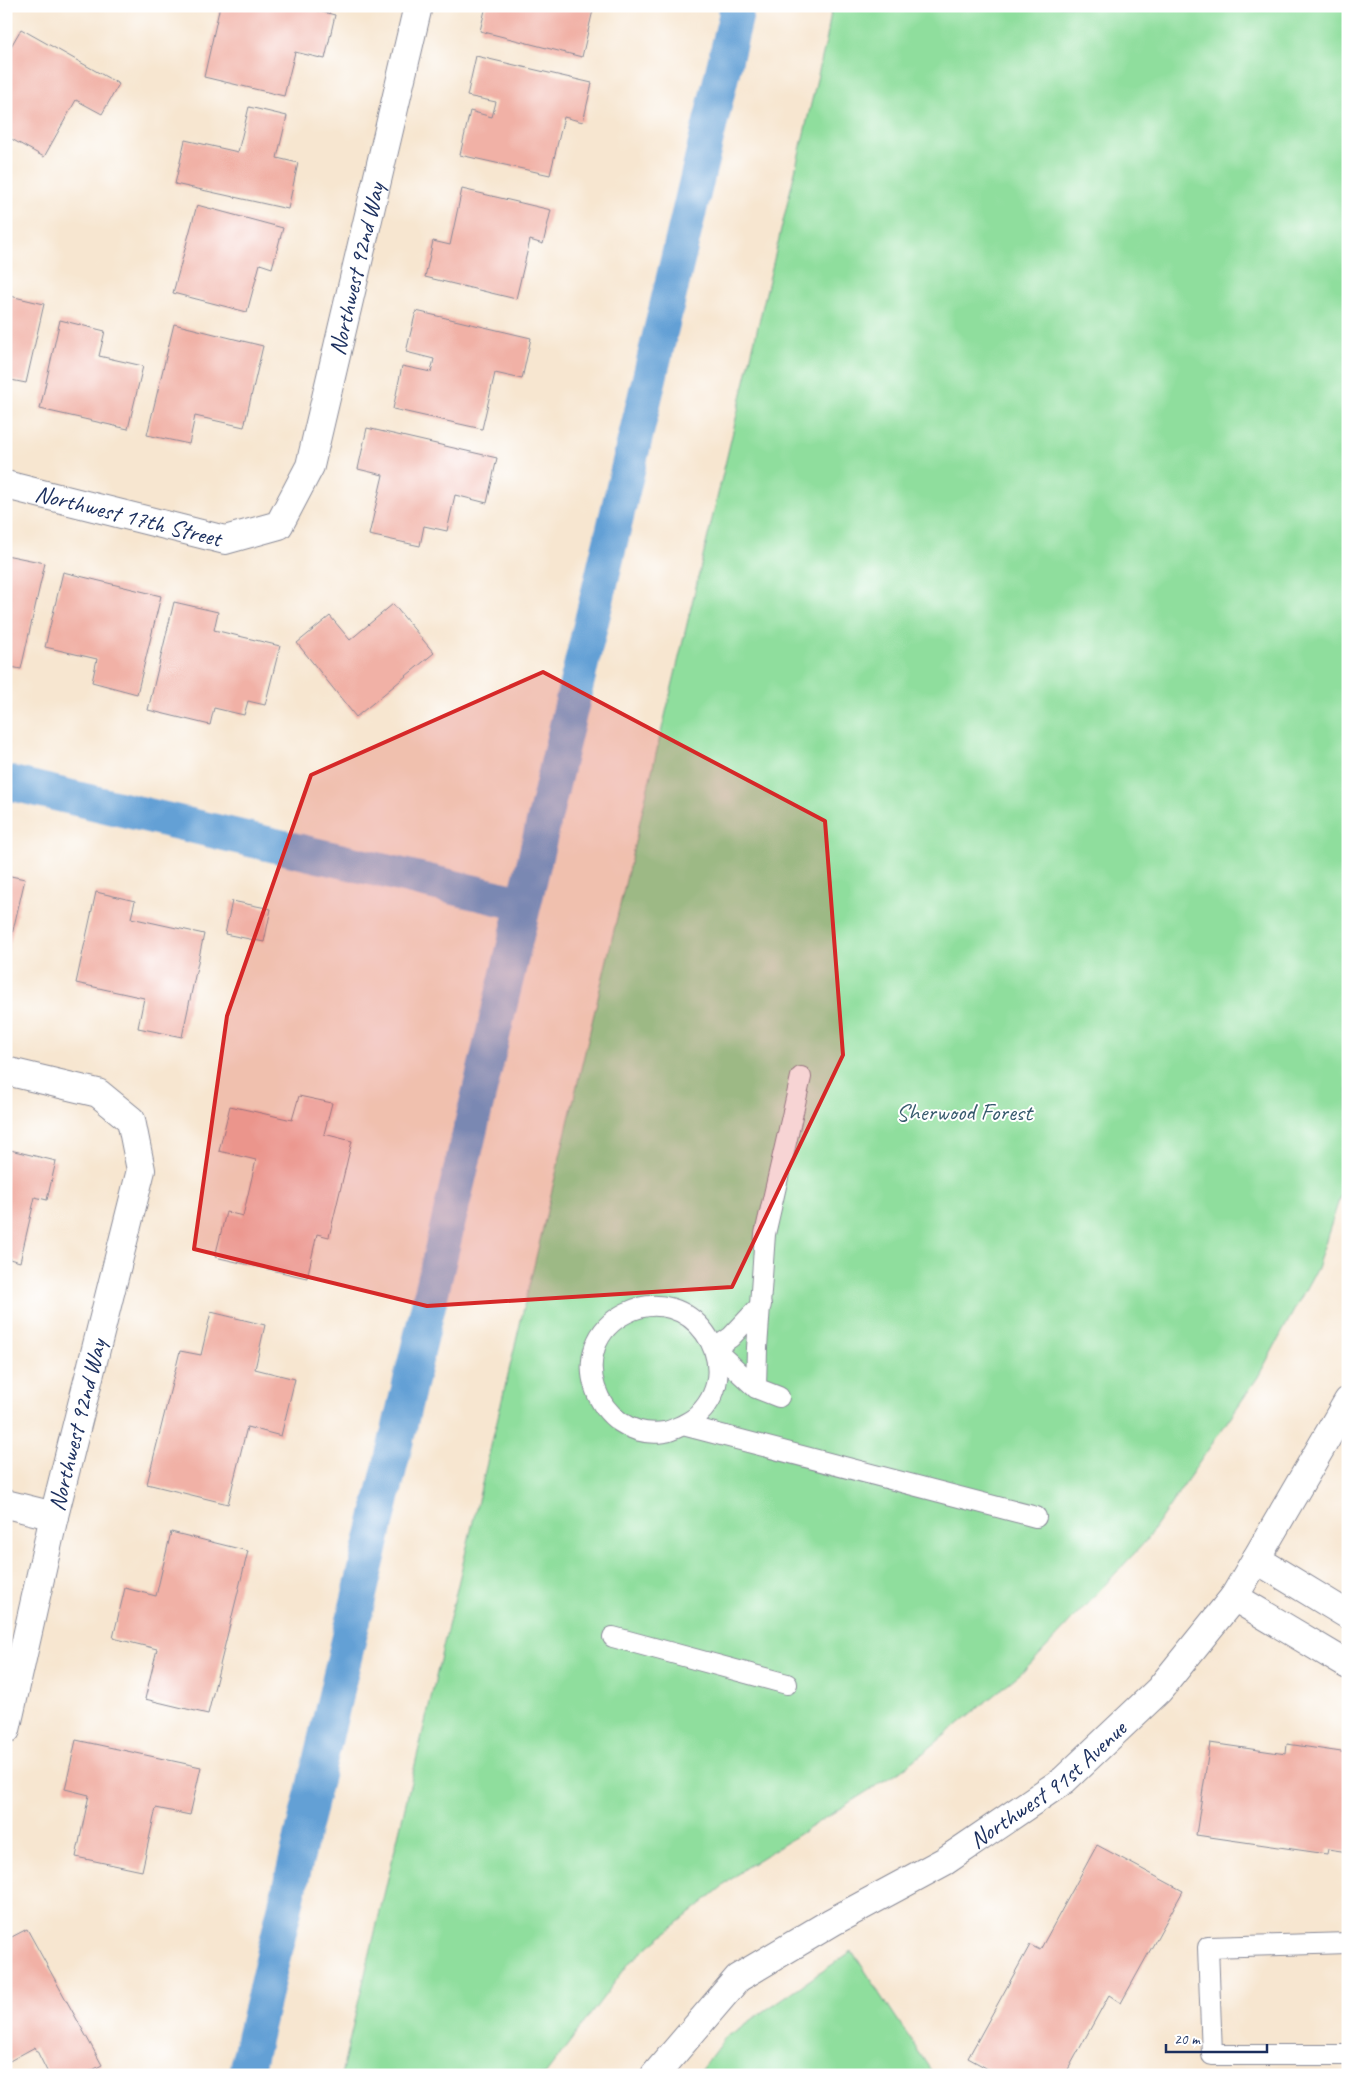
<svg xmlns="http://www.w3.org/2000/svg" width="1354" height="2081" viewBox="0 0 1354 2081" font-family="Caveat,sans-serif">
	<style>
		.green { fill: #8fde9d; stroke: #55867e }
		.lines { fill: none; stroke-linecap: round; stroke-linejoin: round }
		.canal { stroke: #63a0d5; stroke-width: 35 }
		.building { fill: #f1b1a6 }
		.lane-casing { stroke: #898a97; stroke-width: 22 }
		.street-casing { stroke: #898a97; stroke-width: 30 }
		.lane { stroke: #fff; stroke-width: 20 }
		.street { stroke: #fff; stroke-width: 28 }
		.marked { fill: #d62828; fill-opacity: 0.2; stroke: #d62828; stroke-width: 4; stroke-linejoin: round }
		.labels { text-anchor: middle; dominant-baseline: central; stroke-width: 4; stroke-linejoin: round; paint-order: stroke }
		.street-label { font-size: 24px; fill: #1b2f5e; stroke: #fff }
		.park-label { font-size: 24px; fill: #385b6e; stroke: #fff }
	</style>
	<rect width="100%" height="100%" fill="#fff"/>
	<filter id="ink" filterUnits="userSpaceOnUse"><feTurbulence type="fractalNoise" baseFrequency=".02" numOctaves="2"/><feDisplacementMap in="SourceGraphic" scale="10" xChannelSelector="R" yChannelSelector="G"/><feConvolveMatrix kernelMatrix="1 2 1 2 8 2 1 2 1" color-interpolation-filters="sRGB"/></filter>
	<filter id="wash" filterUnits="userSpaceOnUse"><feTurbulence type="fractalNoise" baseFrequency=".0096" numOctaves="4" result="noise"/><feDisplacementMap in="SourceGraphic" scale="20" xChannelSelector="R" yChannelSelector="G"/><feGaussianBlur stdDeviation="1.12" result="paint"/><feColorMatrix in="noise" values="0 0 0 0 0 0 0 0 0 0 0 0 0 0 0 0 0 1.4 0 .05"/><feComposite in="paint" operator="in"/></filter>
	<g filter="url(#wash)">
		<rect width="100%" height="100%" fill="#f7e6d0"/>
		<!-- green -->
		<path class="green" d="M832 6H1348V1172L1317 1268 1258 1377 1144 1543 1027 1668 906 1767 745 1868 630 1962 545 2075H341L827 37Z
			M852 1951 934 2075H697L725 2038Z"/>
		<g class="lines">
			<!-- canal -->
			<path class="canal" d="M6 782 524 904
				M245 2075 736 15V6"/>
		</g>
		<g id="blocks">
			<!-- building -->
			<path class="building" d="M220 6H299L335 15 325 59 295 52 284 96 204 77Z
				M486 6H594L582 57 480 31Z
				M21 29 119 84 102 114 76 100 44 157 6 136V55Z
				M476 56 592 83 583 122 564 117 550 175 460 155 470 111 492 117 496 102 467 96Z
				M249 107 287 116 277 158 298 163 288 209 175 184 185 140 238 152Z
				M462 189 551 210 543 244 530 240 516 299 425 277 433 241 450 245Z
				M197 205 283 228 272 268 260 264 247 312 173 293Z
				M6 295 44 304 26 383 6 379Z
				M416 311 531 338 522 379 495 373 482 429 393 409 402 366 431 372 434 359 406 352Z
				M60 320 105 331 99 356 143 366 128 429 40 409Z
				M174 324 263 346 244 427 195 416 189 444 147 435Z
				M367 428 497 458 487 503 455 495 447 531 424 526 420 546 369 535 383 475 358 469Z
				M6 555 45 563 21 669 6 666Z
				M63 572 161 596 137 694 92 682 97 659 45 647Z
				M174 602 218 612 214 630 280 646 265 705 248 701 244 715 214 708 210 725 148 710Z
				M393 604 434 653 356 717 297 643 330 616 350 640Z
				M6 875 25 879 7 956 6 955Z
				M96 892 135 901 131 918 204 934 182 1037 138 1028 144 998 76 983Z
				M232 901 271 909 264 942 225 934Z
				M299 1096 332 1103 324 1134 352 1141 329 1237 317 1234 307 1278 215 1257 226 1212 243 1216 256 1160 219 1151 230 1106 292 1120Z
				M6 1149 56 1161 47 1200 35 1197 20 1262 6 1258Z
				M211 1312 265 1325 255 1369 295 1379 281 1436 247 1427 228 1504 147 1484 180 1351 201 1355Z
				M6 1332 10 1333 7 1348 6 1347Z
				M171 1532 248 1551 208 1714 145 1699 157 1649 113 1638 125 1588 156 1596Z
				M76 1740 201 1767 190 1815 156 1808 142 1871 76 1857 89 1795 65 1789Z
				M1210 1743 1286 1754 1287 1744 1348 1753V1852L1328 1849 1327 1854 1196 1835Z
				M1097 1845 1183 1891 1121 2003 1109 1995 1065 2075H999L968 2058 1030 1945 1040 1950Z
				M27 1929 102 2065 83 2075H49L35 2047 6 2063V1940Z"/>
		</g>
	</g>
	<g filter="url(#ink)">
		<use href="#blocks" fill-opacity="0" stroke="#898a97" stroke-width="1"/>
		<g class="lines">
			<defs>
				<path id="lane" d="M761 1305 731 1337 714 1349 756 1388 779 1397
					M756 1388 757 1348 765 1234 801 1077
					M683 1425C688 1422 695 1419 699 1414 749 1364 689 1281 626 1313 562 1345 595 1442 665 1432 671 1431 678 1427 683 1425L1036 1517
					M613 1637 787 1684
					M1348 1943 1208 1947 1212 2055H1348"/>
				<g id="street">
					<path id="s1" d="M6 485 225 540 279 525 310 466 418 6"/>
					<path d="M6 1071 98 1093 131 1120 141 1170 54 1516 6 1730"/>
					<path d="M6 1504 54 1516"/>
					<path d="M1256 1559 1348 1615"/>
					<path d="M1234 1597 1348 1665"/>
					<path id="s2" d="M655 2075 738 1978 832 1922 945 1861 1064 1780 1159 1690 1234 1597 1348 1401"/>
				</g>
			</defs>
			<!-- lane casing -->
			<use href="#lane" class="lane-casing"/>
			<!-- street casing -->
			<use href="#street" class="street-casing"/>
			<!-- lane -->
			<use href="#lane" class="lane"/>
			<!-- street -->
			<use href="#street" class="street"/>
		</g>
	</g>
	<!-- marked area -->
	<path class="marked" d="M543 672 825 821 843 1055 732 1287 427 1306 194 1249 227 1016 311 775Z"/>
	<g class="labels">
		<!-- street labels -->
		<g class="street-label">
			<text stroke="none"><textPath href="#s1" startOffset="551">Northwest 92nd Way</textPath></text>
			<text stroke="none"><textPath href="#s1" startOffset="126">Northwest 17th Street</textPath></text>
			<text transform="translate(77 1425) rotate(-76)">Northwest 92nd Way</text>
			<text stroke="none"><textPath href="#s2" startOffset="494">Northwest 91st Avenue</textPath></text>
		</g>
		<!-- park labels -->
		<g class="park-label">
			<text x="964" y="1112">Sherwood Forest</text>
		</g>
	</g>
	<!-- margin -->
	<rect width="1354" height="2081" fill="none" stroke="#fff" stroke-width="25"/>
	<!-- scale -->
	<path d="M1166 2044v8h101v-8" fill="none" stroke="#1b2f5e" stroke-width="2.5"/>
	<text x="1174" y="2044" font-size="15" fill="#1b2f5e" stroke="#ffffff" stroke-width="4" paint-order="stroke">20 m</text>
</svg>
